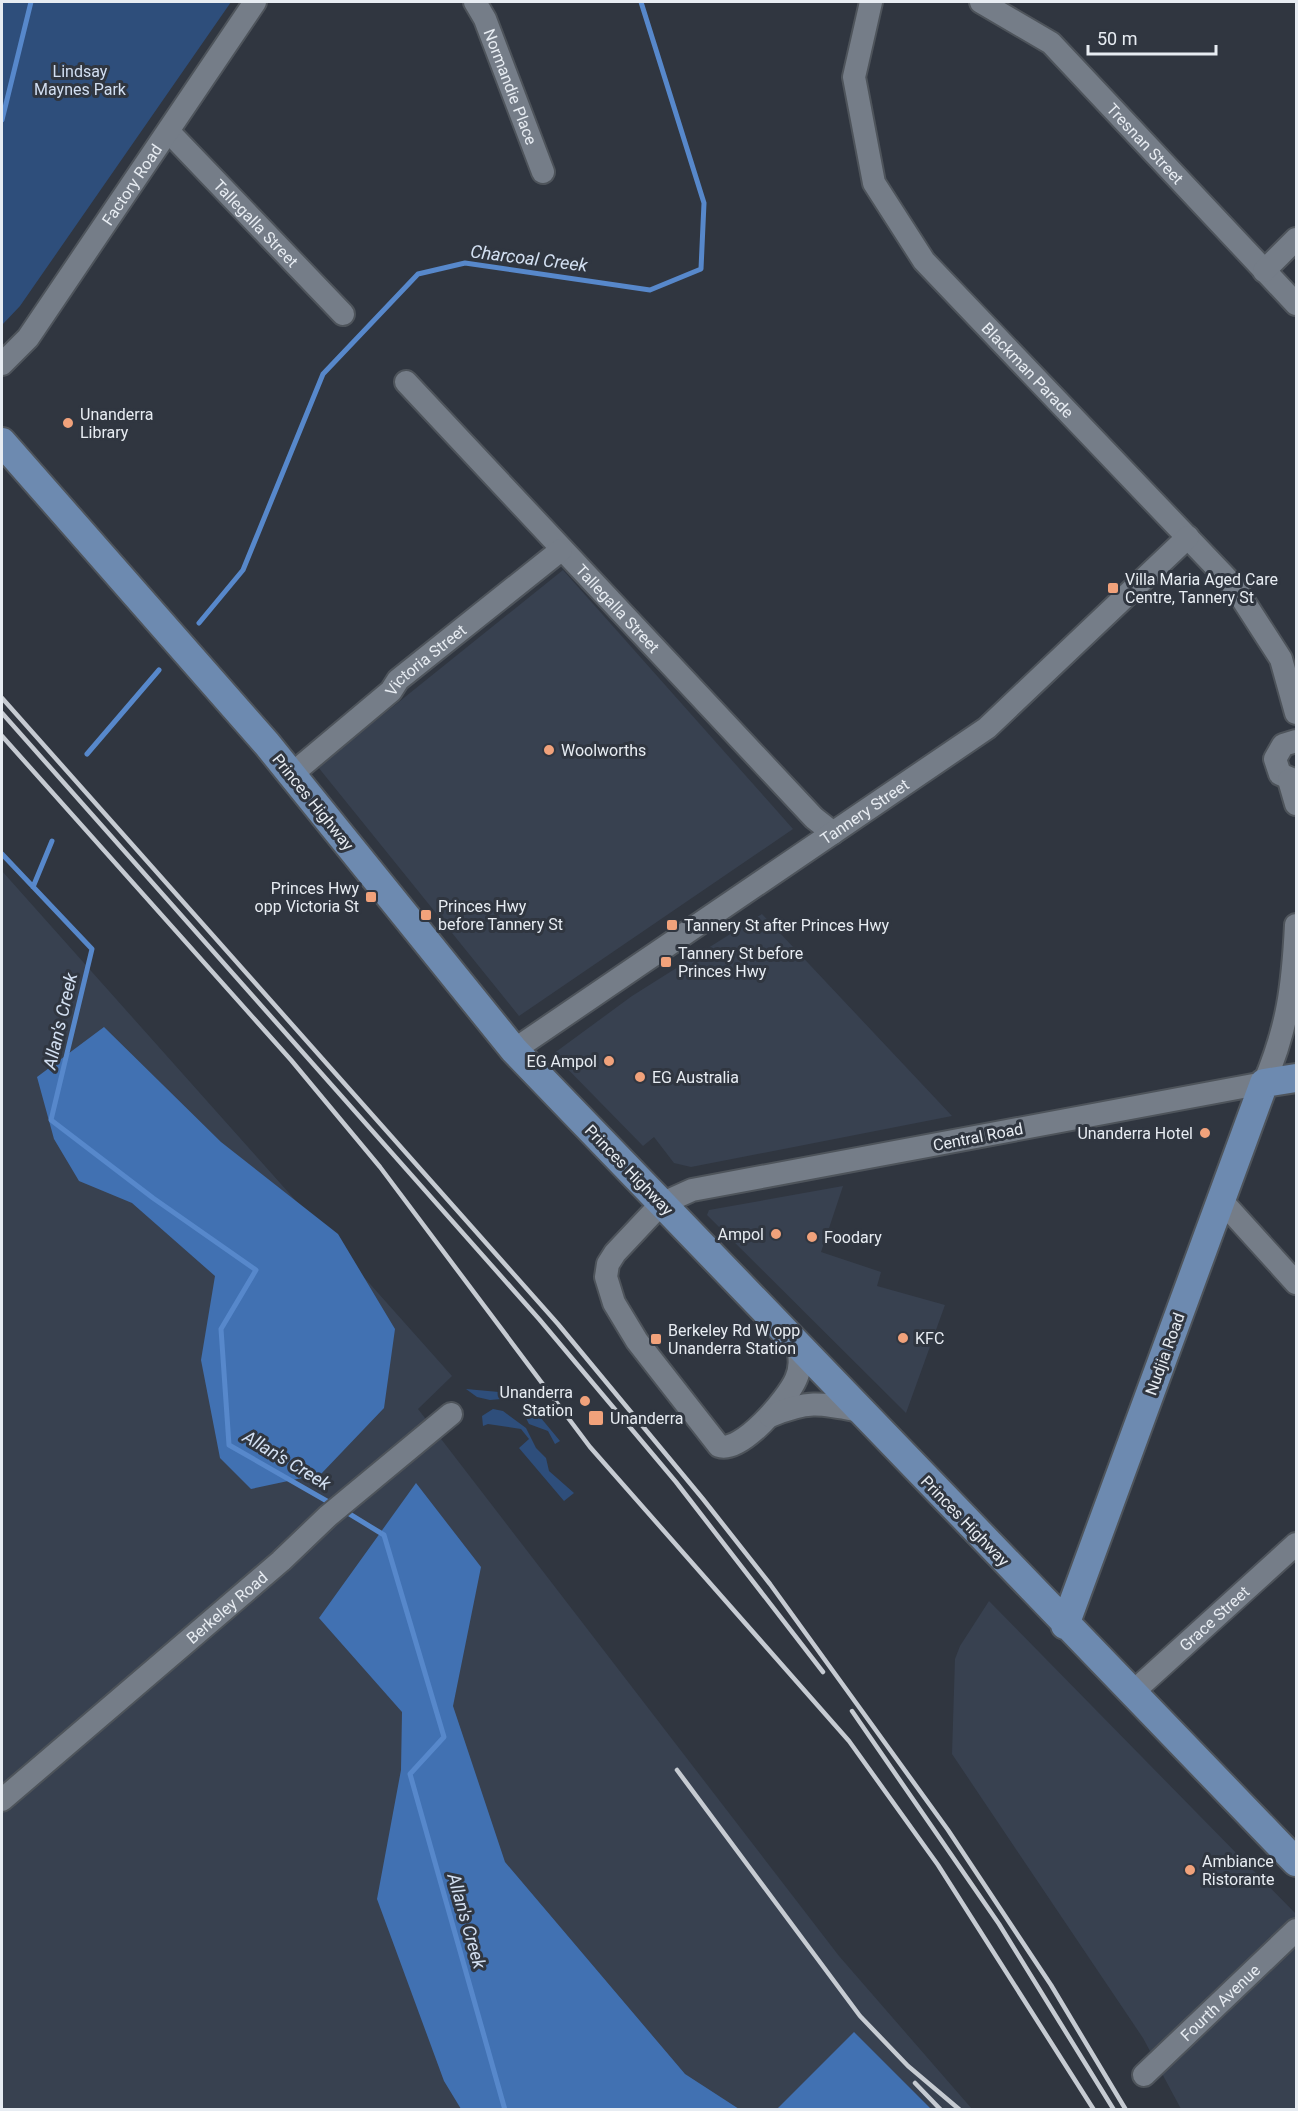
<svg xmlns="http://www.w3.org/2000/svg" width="1298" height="2111" viewBox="0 0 1298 2111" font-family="Roboto,sans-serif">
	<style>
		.built { fill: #384150 }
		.green { fill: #2e4e7b }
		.forest { fill: #4171b2 }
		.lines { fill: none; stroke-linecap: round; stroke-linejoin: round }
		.stream { stroke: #5788cb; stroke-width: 5 }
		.minor-casing { stroke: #4e545b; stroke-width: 26 }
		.major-casing { stroke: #4e545b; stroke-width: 32 }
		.minor { stroke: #757d88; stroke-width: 22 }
		.major { stroke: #6d8ab0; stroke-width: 28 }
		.rail { stroke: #c6cbd2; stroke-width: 4.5 }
		.poi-dot { fill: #f1a27b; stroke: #303640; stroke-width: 2 }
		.labels { text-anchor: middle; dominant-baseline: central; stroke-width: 6; stroke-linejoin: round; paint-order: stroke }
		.park-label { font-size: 16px; fill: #d2dff2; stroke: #303640 }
		.street-label { font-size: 16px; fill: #e7ecf2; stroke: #303640 }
		.poi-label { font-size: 16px; fill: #e7ecf2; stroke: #303640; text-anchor: start }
		.water-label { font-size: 18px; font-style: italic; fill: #d3e0f2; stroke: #303640 }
	</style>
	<rect width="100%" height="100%" fill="#303640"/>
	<!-- built -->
	<path class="built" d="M563 570 793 829 519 1016 318 767Z
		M2 871 452 1376 418 1409 839 1956 972 2109H2Z
		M762 914 952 1116 691 1167 674 1163 654 1137 643 1146 553 1054 632 996Z
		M843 1186 821 1252 881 1272 877 1286 945 1305 906 1413 707 1215 709 1210Z
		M989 1601 1296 1914V2109H1181L1143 2038 952 1754 955 1659 960 1646Z"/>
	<!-- green -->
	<path class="green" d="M2 2H231L20 306 2 325Z
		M466 1389 521 1394 560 1441 555 1444 548 1431 529 1424 526 1418 528 1404 522 1397 490 1400 477 1397Z
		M493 1409 503 1411 526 1428 536 1448 546 1458 549 1471 574 1493 564 1501 519 1448 529 1439 521 1429 488 1424 483 1426 482 1416Z"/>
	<!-- forest -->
	<path class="forest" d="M104 1027 221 1142 338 1234 395 1329 384 1408 321 1474 251 1489 220 1458 201 1360 215 1276 132 1203 79 1181 54 1139 37 1077Z
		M416 1483 481 1567 453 1706 505 1862 685 2074 739 2109H461L444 2081 377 1899 401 1770 402 1712 319 1618Z
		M854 2032 931 2109H777Z"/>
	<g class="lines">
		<!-- stream -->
		<path class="stream" d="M2 120 31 2
			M199 623 243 570 323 374 418 274 465 263 650 290 701 269 704 203 641 2
			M87 754 159 670
			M2 854 92 949 51 1120 153 1198 256 1270 221 1329 229 1445 332 1504
			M33 887 52 841
			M343 1510 384 1535 444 1737 410 1774 505 2110"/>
		<defs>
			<g id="minor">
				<path id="s1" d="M475 2 485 19 543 172"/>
				<path id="s2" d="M871 2 854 77 874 183 924 261 1234 586 1281 659 1296 713"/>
				<path id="s3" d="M981 2 1051 43 1296 304"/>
				<path id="s4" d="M169 132 343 314"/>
				<path d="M1264 271 1296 239"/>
				<path id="s5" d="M2 364 28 338 255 2"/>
				<path id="s6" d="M406 382 814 818 833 833"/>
				<path d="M1296 741 1283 745 1275 759 1280 774 1296 781"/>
				<path id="s7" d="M292 774 391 691 398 680 561 550"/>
				<path d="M1289 780 1296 804"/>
				<path id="s8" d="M514 1050 987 728 1188 537"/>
				<path d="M1220 1199 1296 1283"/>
				<path d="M798 1346C800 1358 801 1368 796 1379 788 1398 741 1454 719 1446L637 1341 614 1303 606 1277 608 1264 615 1253 661 1204 692 1190 1264 1083C1288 1027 1293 985 1296 925"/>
				<path d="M770 1416C809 1400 820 1403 860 1411"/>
				<path id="s9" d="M1132 1693 1296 1544"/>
				<path id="s10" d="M2 1800 281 1561 328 1516 451 1414"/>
				<path id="s11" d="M1144 2075 1296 1930"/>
			</g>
			<path id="major" d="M2 442 267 744 514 1050 1296 1862
				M1065 1625 1264 1083 1296 1078"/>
		</defs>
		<!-- minor casing -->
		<use href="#minor" class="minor-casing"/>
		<!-- major casing -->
		<use href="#major" class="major-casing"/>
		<!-- minor -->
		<use href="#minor" class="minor"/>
		<!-- major -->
		<use href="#major" class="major"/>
		<!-- rail -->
		<path class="rail" d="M2 698 558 1324 703 1499 770 1584 948 1830 1051 1985 1126 2110
			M2 713 539 1319 676 1482 823 1672
			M2 736 291 1060 380 1167 590 1447 849 1741 938 1865 1094 2110
			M852 1711 999 1924 1114 2110
			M677 1770 860 2016 908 2066 960 2110
			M915 2083 941 2110"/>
	</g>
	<!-- markers -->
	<g class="poi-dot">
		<circle cx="68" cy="423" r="6"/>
		<rect x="1107" y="582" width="12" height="12" rx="3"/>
		<circle cx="549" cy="750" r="6"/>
		<rect x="365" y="891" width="12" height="12" rx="3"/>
		<rect x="420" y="909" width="12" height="12" rx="3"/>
		<rect x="666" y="919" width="12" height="12" rx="3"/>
		<rect x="660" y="956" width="12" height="12" rx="3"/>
		<circle cx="609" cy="1061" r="6"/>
		<circle cx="640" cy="1077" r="6"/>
		<circle cx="1205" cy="1133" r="6"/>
		<circle cx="776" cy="1234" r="6"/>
		<circle cx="812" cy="1237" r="6"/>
		<circle cx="903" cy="1338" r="6"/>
		<rect x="650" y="1333" width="12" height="12" rx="3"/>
		<circle cx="585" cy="1401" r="6"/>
		<rect x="588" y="1410" width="16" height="16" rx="3"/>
		<circle cx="1190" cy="1870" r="6"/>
	</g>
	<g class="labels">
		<!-- park labels -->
		<g class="park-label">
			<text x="80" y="71">Lindsay<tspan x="80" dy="18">Maynes Park</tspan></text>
		</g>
		<!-- street labels -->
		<g class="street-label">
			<text stroke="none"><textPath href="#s1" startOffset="92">Normandie Place</textPath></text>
			<text stroke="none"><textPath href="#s3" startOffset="219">Tresnan Street</textPath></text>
			<text stroke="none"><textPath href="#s5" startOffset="222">Factory Road</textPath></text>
			<text stroke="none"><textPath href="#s4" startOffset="126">Tallegalla Street</textPath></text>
			<text stroke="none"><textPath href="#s2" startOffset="428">Blackman Parade</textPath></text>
			<text stroke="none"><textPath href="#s6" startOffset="310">Tallegalla Street</textPath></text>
			<text stroke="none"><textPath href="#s7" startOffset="176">Victoria Street</textPath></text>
			<text transform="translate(313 802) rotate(51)">Princes Highway</text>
			<text stroke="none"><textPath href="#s8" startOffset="424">Tannery Street</textPath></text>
			<text transform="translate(978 1137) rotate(-11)">Central Road</text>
			<text transform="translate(629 1170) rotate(46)">Princes Highway</text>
			<text transform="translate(1165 1354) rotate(-70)">Nudjia Road</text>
			<text transform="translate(965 1521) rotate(46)">Princes Highway</text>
			<text stroke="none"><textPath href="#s10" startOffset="296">Berkeley Road</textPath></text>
			<text stroke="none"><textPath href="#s9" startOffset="111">Grace Street</textPath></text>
			<text stroke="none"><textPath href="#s11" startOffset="105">Fourth Avenue</textPath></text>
		</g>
		<!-- poi labels -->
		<g class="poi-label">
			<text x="80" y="414">Unanderra<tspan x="80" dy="18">Library</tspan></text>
			<text x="1125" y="579">Villa Maria Aged Care<tspan x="1125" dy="18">Centre, Tannery St</tspan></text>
			<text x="561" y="750">Woolworths</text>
			<text x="359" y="888" text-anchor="end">Princes Hwy<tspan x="359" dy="18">opp Victoria St</tspan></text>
			<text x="438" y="906">Princes Hwy<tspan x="438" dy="18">before Tannery St</tspan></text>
			<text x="684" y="925">Tannery St after Princes Hwy</text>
			<text x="678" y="953">Tannery St before<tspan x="678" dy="18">Princes Hwy</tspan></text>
			<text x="597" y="1061" text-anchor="end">EG Ampol</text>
			<text x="652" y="1077">EG Australia</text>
			<text x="1193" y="1133" text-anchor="end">Unanderra Hotel</text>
			<text x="764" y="1234" text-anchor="end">Ampol</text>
			<text x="824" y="1237">Foodary</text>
			<text x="668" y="1330">Berkeley Rd W opp<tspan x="668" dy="18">Unanderra Station</tspan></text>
			<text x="915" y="1338">KFC</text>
			<text x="573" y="1392" text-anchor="end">Unanderra<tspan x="573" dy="18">Station</tspan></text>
			<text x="610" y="1418">Unanderra</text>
			<text x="1202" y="1861">Ambiance<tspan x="1202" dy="18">Ristorante</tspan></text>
		</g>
		<!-- water labels -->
		<g class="water-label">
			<text transform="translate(529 258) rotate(7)">Charcoal Creek</text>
			<text transform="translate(60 1021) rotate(-77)">Allan's Creek</text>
			<text transform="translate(287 1460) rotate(31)">Allan's Creek</text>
			<text transform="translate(467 1921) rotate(74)">Allan's Creek</text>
		</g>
	</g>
	<!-- border -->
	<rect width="1298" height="2111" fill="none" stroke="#e7ecf2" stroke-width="6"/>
	<!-- scale -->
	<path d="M1088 45v9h128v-9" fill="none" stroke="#e7ecf2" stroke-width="3"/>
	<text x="1097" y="45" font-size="18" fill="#e7ecf2" stroke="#303640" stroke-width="4.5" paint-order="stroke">50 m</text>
</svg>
